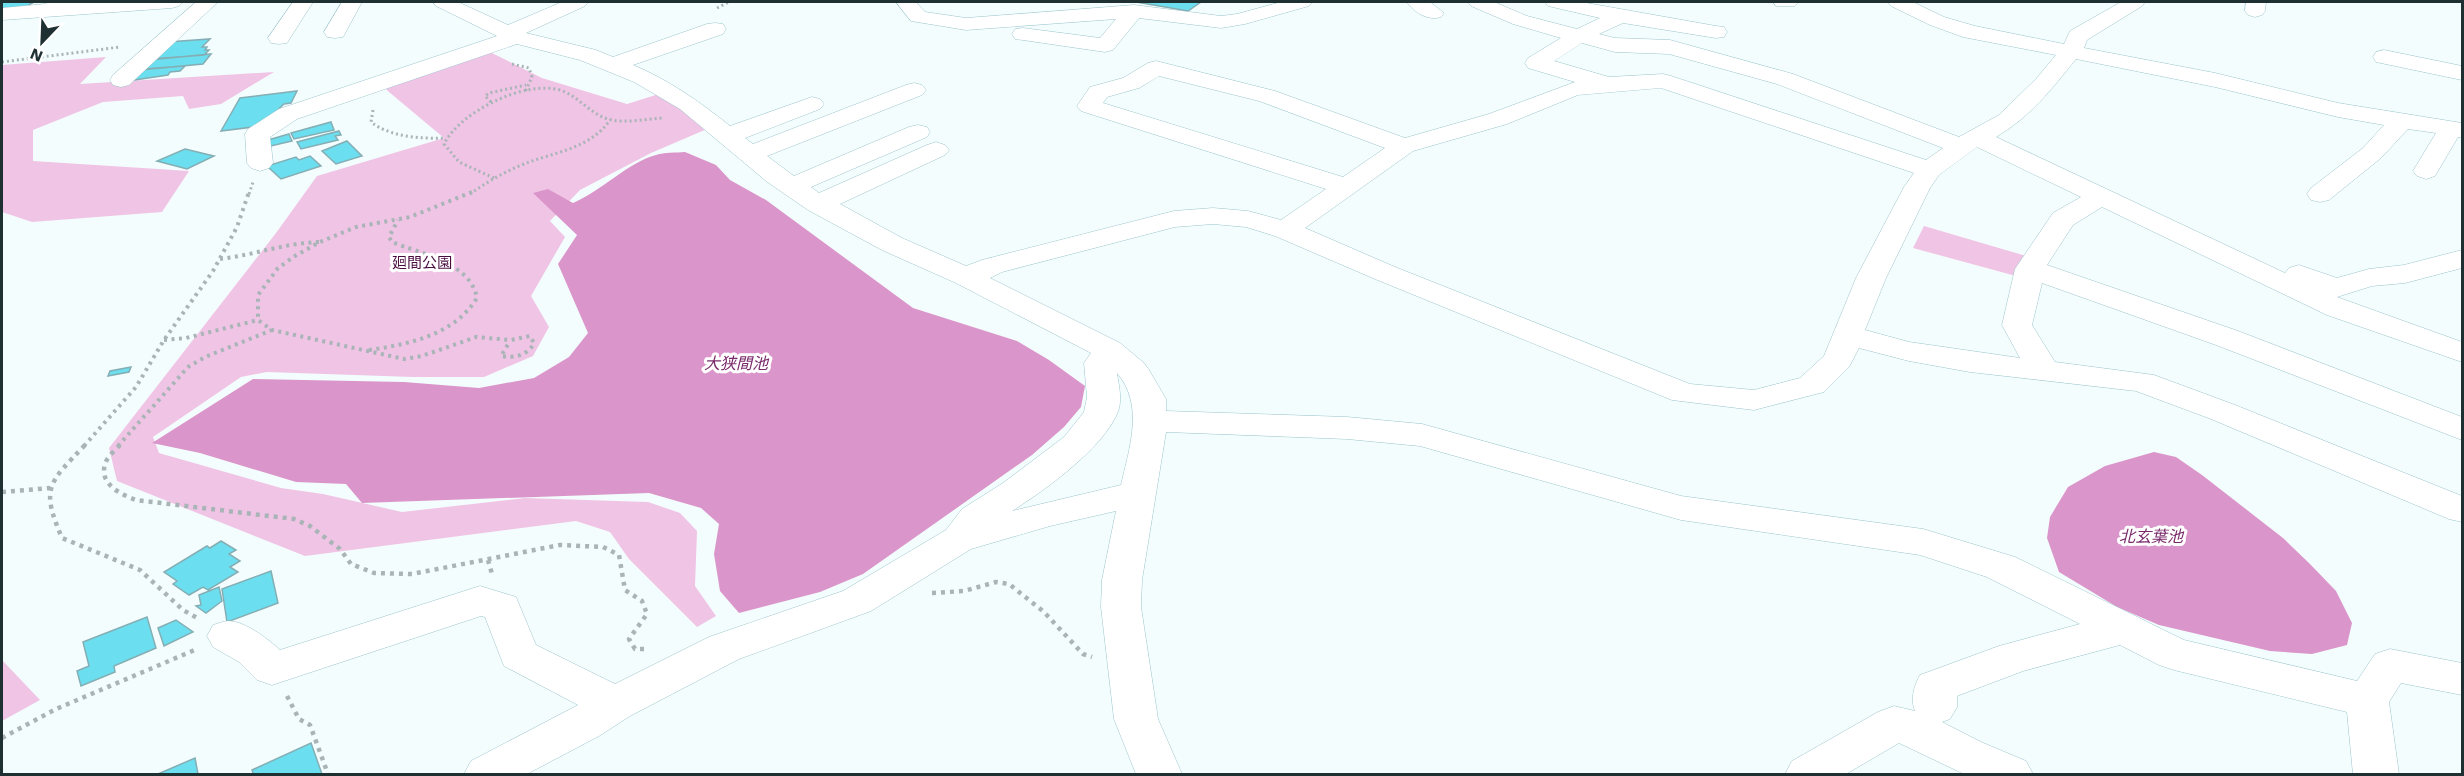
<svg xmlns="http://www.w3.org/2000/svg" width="2464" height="776" viewBox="0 0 2464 776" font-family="'Work Sans','Noto Sans JP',sans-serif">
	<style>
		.green { fill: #f0c4e5 }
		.water { fill: #da96ca }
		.building { fill: #6bdfef; stroke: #84aeb4; stroke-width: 1.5 }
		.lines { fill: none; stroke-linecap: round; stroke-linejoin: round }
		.minor-casing { stroke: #9bc5cc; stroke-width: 1 }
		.path-far2 { stroke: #a9b4b6; stroke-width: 3; stroke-dasharray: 2 3; stroke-linecap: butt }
		.path-far1 { stroke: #a9b4b6; stroke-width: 4; stroke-dasharray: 3 4.5; stroke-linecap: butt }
		.path { stroke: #a9b4b6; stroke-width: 4.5; stroke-dasharray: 4 5; stroke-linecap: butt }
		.minor { fill: #fff; fill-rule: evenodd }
		.labels { text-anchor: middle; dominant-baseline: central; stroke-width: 6; stroke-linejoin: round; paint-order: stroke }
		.park-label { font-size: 15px; fill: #4a0d40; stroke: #fff }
		.water-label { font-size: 16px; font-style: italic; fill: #7a2a6b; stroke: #fff }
	</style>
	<rect width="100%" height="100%" fill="#f4fdfe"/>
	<!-- green -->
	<path class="green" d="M482 48 542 78 627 104 662 93 707 129 651 153 580 190 550 221 565 237 531 296 549 327 533 356 484 377H413L267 372 241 377 153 437 159 453 281 488 323 494 402 512 525 498 648 502 680 513 697 531 695 586 716 616 697 627 629 559 610 532 576 521 305 556 117 481 109 448 276 233 317 176 444 138 389 92 382 85Z
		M106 57 80 84 274 72 221 104 189 109 183 96 103 102 33 130V161L189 171 162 212 32 222 2 212V65Z
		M1924 226 2033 258 2027 279 1913 248Z
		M2 660 40 700 2 721Z"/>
	<!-- water -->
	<path class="water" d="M685 152 716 165 730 180 766 200 913 308 1017 341 1049 360 1085 386 1081 407 1064 427 1032 455 863 574 820 592 739 613 720 591 714 554 719 524 701 508 649 493 362 503 346 484 296 482 200 453 152 443 253 379 404 382 479 388 534 378 569 357 588 333 558 264 577 235 533 193 548 189 573 203C601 191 629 162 656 155 665 152 675 153 685 152Z
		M2154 452 2176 457 2202 475 2283 538 2310 564 2336 591 2352 623 2347 645 2312 654 2270 651 2159 625 2117 607 2059 572 2047 538 2050 517 2068 487 2105 466Z"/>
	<!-- building -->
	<path class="building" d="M2 2H34L19 11 2 12Z
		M1136 2H1201L1188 11Z
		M210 39 202 47H207L205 50H209L204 55 151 59 167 42Z
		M211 54 203 64 139 70 148 60Z
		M185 66 180 71 170 72 168 75 128 81 144 69Z
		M297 91 291 103 284 104 261 126 221 131 240 98Z
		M331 122 334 130 294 139 291 133Z
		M339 131 341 135 335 136 338 140 301 149 297 142Z
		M289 134 292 141 271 146 268 140Z
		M347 141 362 156 336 164 322 151Z
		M185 149 214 156 187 169 157 161Z
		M310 156 321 166 281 179 267 166 296 157 299 160Z
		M131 367 129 372 108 376 110 371Z
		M221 541 236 550 229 554 240 561 230 567 238 572 208 590 203 587 189 595 173 584 177 581 164 572 207 546 210 548Z
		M271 571 278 603 227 622 222 589Z
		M219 587 222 601 206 613 196 606 201 605 199 595Z
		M147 617 156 648 114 666 115 672 81 686 77 671 89 666 83 642Z
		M176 620 193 632 164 646 158 628Z
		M311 743 322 774H251L253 773 252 770Z
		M195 758 198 774H158Z"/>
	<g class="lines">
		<defs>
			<path id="minor" d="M50 2H182L179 6 172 8 2 20V8L45 4Z
				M196 2H218L129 85 121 87 113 85 110 80 113 75Z
				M293 2H313L287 43 279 44 271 43 268 38Z
				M342 2H362L343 37 335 38 327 37 324 32Z
				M433 2H458L508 25 562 2H588L585 6 526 33 596 50 613 57 707 24 715 23 723 24 726 29 723 34 633 65C669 80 700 102 730 126L812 97 820 99 824 104 820 109 745 138 753 144 906 85 914 83 922 85 926 90 922 95 767 156 794 176 909 127 918 125 927 127 930 132 927 137 811 187 819 193 927 145 936 142 945 145 949 150 945 155 840 204 902 238 966 266 982 260 1174 211 1213 208 1248 211 1281 220 1326 189 1081 111 1077 106 1090 87 1123 78 1148 63 1156 61 1275 91 1405 138 1489 114 1575 82 1528 68 1525 63 1528 58 1561 38 1513 24 1471 6 1468 2H1494L1527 16 1577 29 1600 18 1548 6 1545 2H1581L1716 26 1724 27 1727 32 1724 37 1716 38 1623 23 1599 34 1615 38 1670 40 1793 74 1959 137 1999 115 2036 79 2056 55 1963 37 1930 25 1891 6 1888 2H1913L1944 17 1975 26 2064 44 2070 31 2121 2H2145L2142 6 2087 40 2084 48 2215 73 2338 103 2462 123V137H2458L2435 176 2426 179 2417 176 2413 171 2436 133 2408 129 2381 158 2329 200 2320 202 2311 200 2307 194 2311 188 2363 148 2384 125 2338 117 2215 87 2076 59C2052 89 2029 118 1996 137L2285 273 2289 268 2299 265 2337 278 2369 269 2404 265 2462 250V268L2405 283 2372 286 2337 297 2462 342V362L2327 315 2102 207 2073 225 2047 265 2238 331 2462 417V440L2216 345 2042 283 2032 325 2055 362 2154 375 2235 405 2462 496V522L2449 519 2211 419 2136 391 1970 372 1909 361 1859 348 1849 367 1824 392 1754 410 1672 400 1375 279 1275 236 1246 227 1213 224 1175 227 1002 272 990 278 1120 343 1144 363 1149 370 1166 399V411L1347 417 1422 424 1681 496 1923 529 2015 557 2184 640 2357 681 2375 654 2390 649 2462 663V695L2401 683 2389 702 2399 774H2353L2347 712 2174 670 2159 665 2120 645 2023 671 1957 696V707L1950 719 1942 722 1981 742 2026 761 2033 774H1964L1899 743 1846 774H1785L1792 761 1878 712 1894 706 1915 711C1910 699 1914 686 1920 675L1999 646 2080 624 1987 577 1920 555 1681 520 1420 446 1347 439 1166 432 1142 580 1141 607 1158 719 1182 774H1136L1114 719 1101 607 1102 580 1116 511 1050 526 971 549 871 611 739 659 630 716 599 736 527 774H464L471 761 578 705 504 666 485 617 481 616 272 685 257 680 239 662 213 647 207 636 213 625C217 624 224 621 228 621 245 621 268 639 280 650L480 586 516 597 536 645 615 684 709 637 843 591 946 530 962 509 1003 483 1064 437 1084 412 1087 397 1084 363 1091 353 956 283 882 250 808 210 766 181 680 109 634 82 580 60 517 44 297 119 270 137 273 163 269 168 260 171 251 168 247 163 245 134 248 129 279 109 497 36 436 6ZM1582 43 1615 52 1669 54 1777 84 1943 148 1926 160 1671 76 1663 74 1609 77 1554 61ZM1159 76 1259 101 1385 148 1343 177 1103 103 1107 97 1139 88ZM1661 88 1914 173 1904 187 1856 278 1824 356 1800 378 1754 390 1690 384 1395 267 1305 228 1413 151 1507 124 1578 95ZM1977 147 2081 197 2053 213 2015 269 2002 325 2020 358 1909 342 1865 330 1886 278 1930 188 1939 175ZM1117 373C1145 405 1129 449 1121 485L1012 511C1045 490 1101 450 1117 414 1123 401 1119 387 1117 373Z
				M896 2H916L925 12 966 18 1134 5 1221 16 1237 14 1281 2H1312L1309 6 1245 24 1221 28 1139 18 1113 50 1105 52 1023 40 1015 39 1012 34 1015 29 1023 28 1100 38 1116 19 966 30 911 21Z
				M1407 2H1430L1444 13 1441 17C1429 21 1414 13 1407 2Z
				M1773 2H1798L1795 6H1776Z
				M2246 2H2266L2265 11 2262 15 2255 17 2248 15 2245 11Z
				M2384 50 2462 66V80L2376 62 2373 57 2376 52Z"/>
		</defs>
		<!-- minor casing -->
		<use href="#minor" class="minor-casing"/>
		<!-- path-far2 -->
		<path class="path-far2" d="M717 8 729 2
			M2 62 120 47
			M512 64 529 68 532 77 525 92
			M491 102 485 96 489 93 526 85
			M373 110 371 122C390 137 421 139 445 138
			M494 178 459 162 444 144C460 112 524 80 560 90 579 96 591 116 612 120 628 123 646 119 663 118
			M249 194 253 182
			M470 194C487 182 504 172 524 164 554 152 590 149 610 120"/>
		<!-- path-far1 -->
		<path class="path-far1" d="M472 192 410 217 356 227 320 242 295 256 278 268 258 295V320L272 330 404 359 422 356 476 337 511 340 530 336 534 343C527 356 515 358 501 356L510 341
			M220 259C254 255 285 243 319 242
			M164 340 186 338 258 320
			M369 350C410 344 454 335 477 298 470 262 421 254 392 242L389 237 398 220
			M84 446 136 387 164 340 213 271 237 227 249 192
			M118 446 188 367 205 357 272 330"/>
		<!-- path -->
		<path class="path" d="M85 445C49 483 40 487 62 538L140 570 183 610 199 619
			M120 445C115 450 107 457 105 464 99 484 120 494 136 500L294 519 310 526 340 549 351 564 374 573 412 574 560 545 603 547 619 555 625 590 642 601 647 614 629 639 635 649H648
			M2 492 50 488
			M488 560 492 574
			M932 593 964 591 996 582 1009 584 1044 612 1083 654 1092 657
			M287 696 299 719 310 725 328 774
			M2 738 56 709 197 649"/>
		<!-- minor -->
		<use href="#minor" class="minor"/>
	</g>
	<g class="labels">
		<!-- park labels -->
		<g class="park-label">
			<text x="422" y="263">廻間公園</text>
		</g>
		<!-- water labels -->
		<g class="water-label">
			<text x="736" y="363">大狭間池</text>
			<text x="2151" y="536">北玄葉池</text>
		</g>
	</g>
	<!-- border -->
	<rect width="2464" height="776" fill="none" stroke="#1f3032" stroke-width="6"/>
	<!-- north arrow -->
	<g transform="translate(42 42) rotate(203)" stroke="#ffffff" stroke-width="4.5" paint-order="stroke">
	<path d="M0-4.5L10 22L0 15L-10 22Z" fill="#1f3032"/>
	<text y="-9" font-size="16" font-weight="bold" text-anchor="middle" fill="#1f3032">N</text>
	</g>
</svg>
